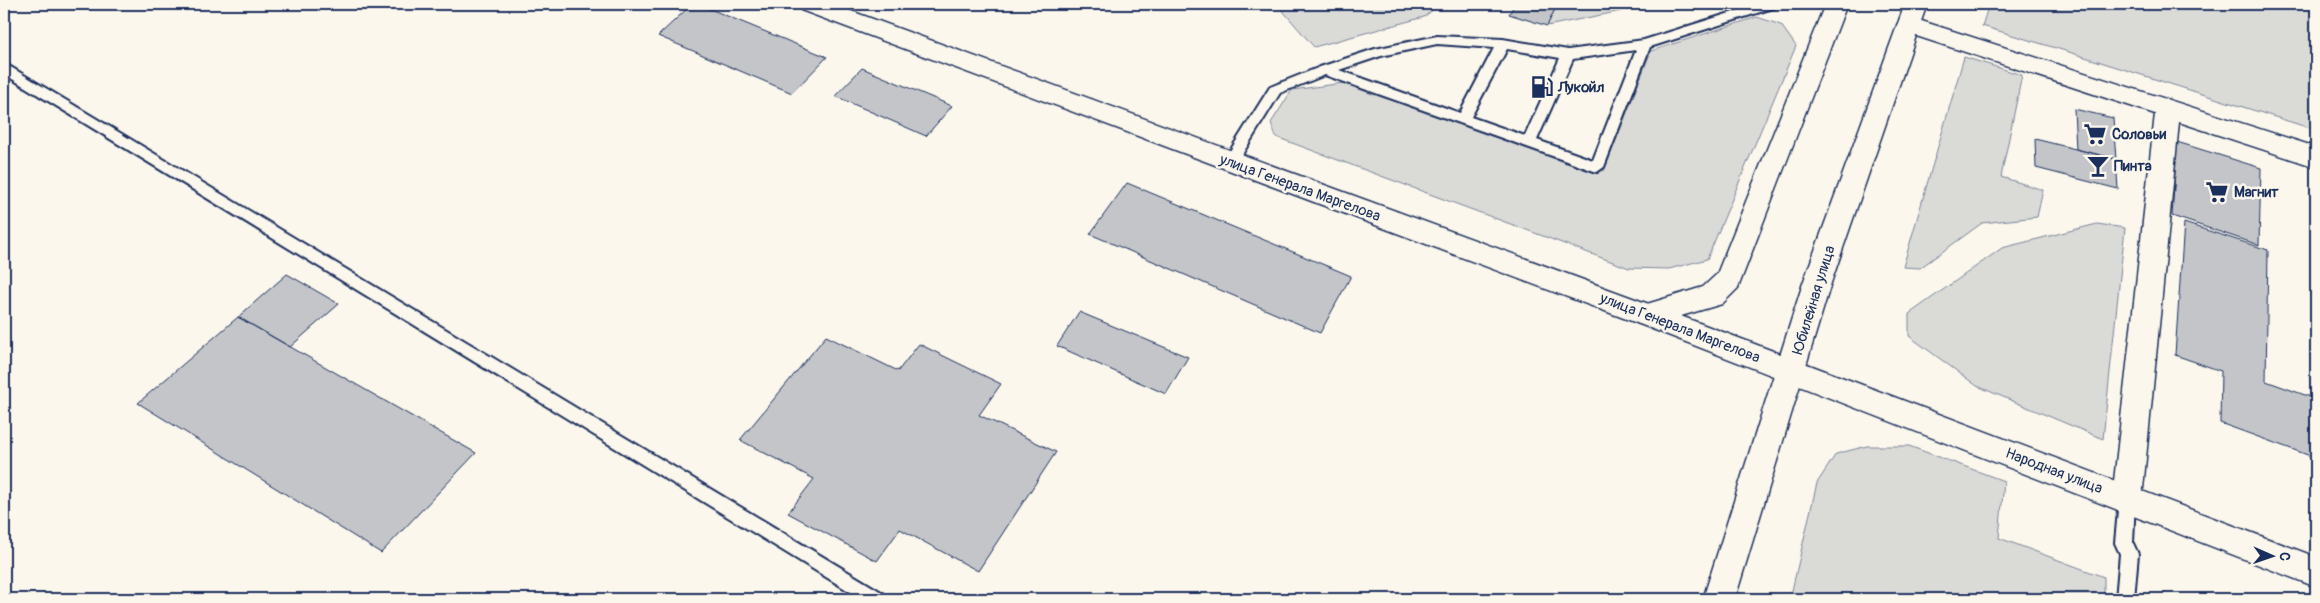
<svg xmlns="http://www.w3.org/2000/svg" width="2320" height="603" viewBox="0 0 2320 603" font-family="Pangolin,sans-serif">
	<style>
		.green { fill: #dadad7; stroke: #7a849a }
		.building { fill: #c3c5c9; stroke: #1b2f5e }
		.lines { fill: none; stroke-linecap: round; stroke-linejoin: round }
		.lane-casing { stroke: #1b2f5e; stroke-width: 4 }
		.street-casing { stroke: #1b2f5e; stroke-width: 3 }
		.secondary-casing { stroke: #1b2f5e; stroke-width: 3 }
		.primary-casing { stroke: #1b2f5e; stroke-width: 3 }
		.lane { fill: #fbf7ec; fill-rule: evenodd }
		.street { fill: #fbf7ec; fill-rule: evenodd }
		.secondary { fill: #fbf7ec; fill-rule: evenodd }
		.primary { fill: #fbf7ec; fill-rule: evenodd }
		.labels { text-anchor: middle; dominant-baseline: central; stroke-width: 5; stroke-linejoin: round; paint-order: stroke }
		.poi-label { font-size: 15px; font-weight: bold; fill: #1b2f5e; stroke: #fbf7ec; text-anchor: start }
		.street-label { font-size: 15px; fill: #1b2f5e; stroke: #fbf7ec }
	</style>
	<rect width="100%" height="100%" fill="#fbf7ec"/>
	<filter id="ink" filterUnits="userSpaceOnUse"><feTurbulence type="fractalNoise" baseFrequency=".02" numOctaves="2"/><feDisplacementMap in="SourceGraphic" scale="10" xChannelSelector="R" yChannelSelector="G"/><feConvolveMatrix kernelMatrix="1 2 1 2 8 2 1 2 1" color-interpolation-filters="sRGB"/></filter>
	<g filter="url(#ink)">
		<!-- green -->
		<path class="green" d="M1277 4H1440L1424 17 1314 47Z
			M1539 4H1656L1547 26 1555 9Z
			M1989 4H2316V130L2069 52 1982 26Z
			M1757 17 1781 25 1796 46 1707 259 1669 269 1629 268 1276 137 1271 123 1292 90 1351 82 1604 171 1651 51Z
			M1964 57 2022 75 2001 177 2043 190 2037 217 1982 223 1920 268 1903 267Z
			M2097 224 2125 228 2103 439 1977 386 1909 336V314L2002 248Z
			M1867 446H1909L2004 481 1999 538 2104 577V599H1790L1817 483 1836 454Z"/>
		<!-- building -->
		<path class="building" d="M692 4H698L827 57 792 93 658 36Z
			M1227 4H1259L1256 8 1231 9Z
			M1515 4H1539L1555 9 1547 26 1509 14Z
			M862 68 952 106 926 136 835 96Z
			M2074 109 2113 118 2116 159 2076 149Z
			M2035 139 2116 159 2118 189 2036 168Z
			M2177 142 2261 168 2259 245 2172 216Z
			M1127 183 1351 276 1320 333 1090 234Z
			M2184 223 2268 250 2266 381 2316 399V458L2220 423 2221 371 2175 355Z
			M287 274 339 304 290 347 238 317Z
			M1079 312 1188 357 1166 394 1057 346Z
			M238 317 476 453 381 553 138 403Z
			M826 336 898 371 919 344 1001 384 979 415 1056 452 978 571 900 529 877 561 788 513 814 479 740 440Z"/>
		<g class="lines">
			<defs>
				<path id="lane" d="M1759 4H1778L1776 7 1650 47 1604 167 1597 172 1325 75 1280 93 1235 166 1230 167 1223 162 1270 87 1320 67 1375 49 1437 36 1503 39 1568 50 1644 40ZM1437 44 1494 48 1460 113 1339 70 1381 56ZM1507 49 1560 58 1525 136 1471 117ZM1636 50 1593 160 1537 140 1573 59Z
					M4 63 883 593 886 599H862L4 74Z
					M2127 491 2133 494 2135 499 2133 543 2138 554 2134 599H2116L2120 554 2115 543 2119 499 2121 494Z"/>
				<path id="street" d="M1909 17 2316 147V167L2179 122 2142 499 2138 509 2127 513 2116 509 2112 499 2155 114 1901 31 1897 25 1901 19Z"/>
				<path id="secondary" d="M798 4H832L1657 307 2316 557V587L1637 323 801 10Z"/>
				<path id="primary" d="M1825 4H1847L1738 288 1722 304 1647 326 1637 323 1633 315 1637 307 1703 287 1717 274Z
					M1905 4H1927L1831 283 1735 599H1703L1803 283Z"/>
			</defs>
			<!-- lane casing -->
			<use href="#lane" class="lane-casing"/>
			<!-- street casing -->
			<use href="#street" class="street-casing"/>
			<!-- secondary casing -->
			<use href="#secondary" class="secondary-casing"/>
			<!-- primary casing -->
			<use href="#primary" class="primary-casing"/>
			<!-- lane -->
			<use href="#lane" class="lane"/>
			<!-- street -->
			<use href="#street" class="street"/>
			<!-- secondary -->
			<use href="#secondary" class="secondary"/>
			<!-- primary -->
			<use href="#primary" class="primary"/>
		</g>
	</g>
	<!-- icons -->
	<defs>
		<symbol id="fuel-bare" viewBox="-9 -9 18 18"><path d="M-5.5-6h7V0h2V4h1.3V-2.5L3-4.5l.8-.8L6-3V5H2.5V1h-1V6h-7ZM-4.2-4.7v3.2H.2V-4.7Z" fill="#1b2f5e" stroke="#fbf7ec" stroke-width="2.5" paint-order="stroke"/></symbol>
		<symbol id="supermarket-bare" viewBox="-9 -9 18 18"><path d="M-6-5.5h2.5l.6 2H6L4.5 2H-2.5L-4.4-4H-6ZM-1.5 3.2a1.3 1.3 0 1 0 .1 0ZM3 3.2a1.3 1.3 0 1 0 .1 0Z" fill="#1b2f5e" stroke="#fbf7ec" stroke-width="2.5" paint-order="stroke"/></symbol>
		<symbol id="bar-bare" viewBox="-9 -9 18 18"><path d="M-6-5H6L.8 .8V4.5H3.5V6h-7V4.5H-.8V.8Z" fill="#1b2f5e" stroke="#fbf7ec" stroke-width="2.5" paint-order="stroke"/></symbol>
	</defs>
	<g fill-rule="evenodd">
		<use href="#fuel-bare" x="1526" y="71" width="32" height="32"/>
		<use href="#supermarket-bare" x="2079" y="118" width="32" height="32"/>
		<use href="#bar-bare" x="2082" y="150" width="32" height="32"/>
		<use href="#supermarket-bare" x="2201" y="176" width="32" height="32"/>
	</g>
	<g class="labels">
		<!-- poi labels -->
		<g class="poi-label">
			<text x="1558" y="87">Лукойл</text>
			<text x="2112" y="134">Соловьи</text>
			<text x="2114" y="166">Пинта</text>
			<text x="2234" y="192">Магнит</text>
		</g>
		<!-- street labels -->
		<g class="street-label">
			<text transform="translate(1300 188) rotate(20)">улица Генерала Маргелова</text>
			<text transform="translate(1814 300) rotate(-73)">Юбилейная улица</text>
			<text transform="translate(1680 328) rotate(21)">улица Генерала Маргелова</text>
			<text transform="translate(2054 471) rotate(21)">Народная улица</text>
		</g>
	</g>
	<!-- margin -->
	<rect width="2320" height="603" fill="none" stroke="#fbf7ec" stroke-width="20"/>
	<rect x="10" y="10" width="2300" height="583" fill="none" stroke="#1b2f5e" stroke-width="2" filter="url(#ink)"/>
	<!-- north arrow -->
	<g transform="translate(2272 556) rotate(92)" stroke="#fbf7ec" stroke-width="4" paint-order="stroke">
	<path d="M0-4L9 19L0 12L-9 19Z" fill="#1b2f5e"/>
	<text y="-8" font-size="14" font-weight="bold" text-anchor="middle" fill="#1b2f5e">С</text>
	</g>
</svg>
